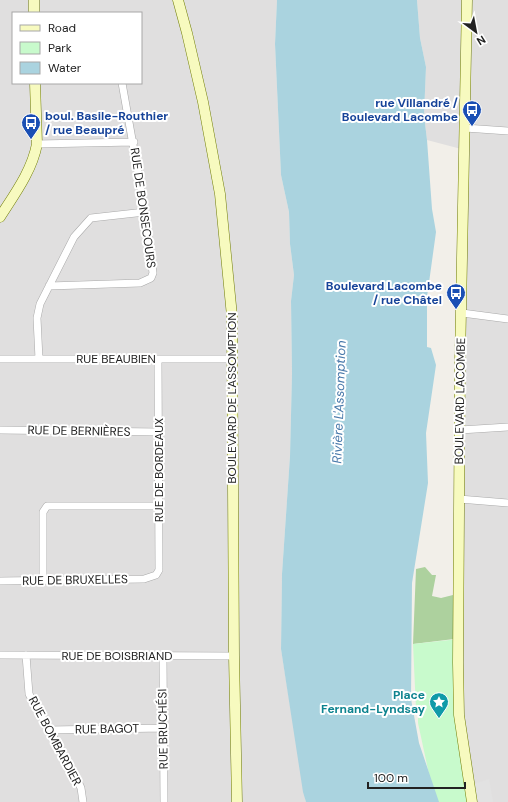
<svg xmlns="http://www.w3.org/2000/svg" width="508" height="802" viewBox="0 0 508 802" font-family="'DM Sans',sans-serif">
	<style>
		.residential { fill: #e0dfdf; fill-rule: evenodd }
		.forest { fill: #add19e }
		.park { fill: #c8facc }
		.parking { fill: #e2e2e2 }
		.water { fill: #aad3df }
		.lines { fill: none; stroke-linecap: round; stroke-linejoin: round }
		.street-casing { stroke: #a9a9a9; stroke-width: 8 }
		.secondary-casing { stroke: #707d05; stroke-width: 11 }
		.street { stroke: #fff; stroke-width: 7 }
		.secondary { stroke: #f7fabf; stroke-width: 10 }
		.labels { text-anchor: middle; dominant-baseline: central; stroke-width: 4; stroke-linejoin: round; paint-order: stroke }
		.transit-label { font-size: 12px; font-weight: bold; fill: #164399; stroke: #fff; text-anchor: end }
		.street-label { font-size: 12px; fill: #222; stroke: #fff }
		.culture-label { font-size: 12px; font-weight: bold; fill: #0d838f; stroke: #fff; text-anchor: end }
		.water-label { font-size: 13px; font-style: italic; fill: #4a7aab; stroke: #fff }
	</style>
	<rect width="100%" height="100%" fill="#f2efe9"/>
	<!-- residential -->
	<path class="residential" d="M0 0H277L275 44 281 175 289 212 290 244 294 275 291 301 292 373 290 456 282 574 281 649 306 802H0ZM13 13H141V83H13Z
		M417 0H508V802H473L460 717 465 150 427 140 424 115 426 67 420 38Z"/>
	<!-- forest -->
	<path class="forest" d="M425 567 432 575H436L432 596 441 598 453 595 454 639 413 644 416 569Z"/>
	<!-- park -->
	<path class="park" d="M459 639V715L472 802H435L418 723V712L416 709 413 644Z"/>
	<!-- parking -->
	<path class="parking" d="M489 779 493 802H476L474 784Z"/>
	<!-- water -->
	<path class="water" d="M277 0H417L420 38 426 67 424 115 427 140 432 209 436 232 427 297V347L431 348 436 365 426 433 428 483 412 583 411 699 419 743 439 802H306L303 792 281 649 282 574 290 456 292 373 291 301 294 275 290 244 289 212 281 175 275 44Z"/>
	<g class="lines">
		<defs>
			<path id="street" d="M465 128 508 131
				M37 144 134 142
				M49 286 140 283 151 278 153 273 145 212 122 83
				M462 313 508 319
				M0 359H233
				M39 359 37 318 40 304 74 237 91 218 145 212
				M0 430 159 432
				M460 430 508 427
				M459 499 508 503
				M43 580V512L47 506H159
				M0 581 144 579 156 575 159 570 158 359
				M0 655 234 656
				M26 655 29 694 75 775 81 788 83 802
				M163 656 164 802
				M50 730 163 728"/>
			<path id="secondary" d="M34 0V13
				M178 0 187 33 203 102 220 194 232 316 234 656 237 802
				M467 0 460 361 458 663 459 715 472 802
				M0 217C14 195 32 171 37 144L35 83"/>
		</defs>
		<!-- street casing -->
		<use href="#street" class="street-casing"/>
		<!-- secondary casing -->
		<use href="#secondary" class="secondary-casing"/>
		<!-- street -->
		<use href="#street" class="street"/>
		<!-- secondary -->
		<use href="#secondary" class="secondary"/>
	</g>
	<!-- icons -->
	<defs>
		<symbol id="bus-pin" viewBox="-11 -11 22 30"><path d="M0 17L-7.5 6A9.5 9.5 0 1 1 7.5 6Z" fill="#1a4fb4" stroke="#fff"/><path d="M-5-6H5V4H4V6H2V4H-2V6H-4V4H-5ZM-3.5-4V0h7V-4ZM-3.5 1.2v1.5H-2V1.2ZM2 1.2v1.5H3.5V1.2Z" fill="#fff"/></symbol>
		<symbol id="sight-pin" viewBox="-11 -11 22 30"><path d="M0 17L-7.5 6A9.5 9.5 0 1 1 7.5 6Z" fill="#0f9aa8" stroke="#fff"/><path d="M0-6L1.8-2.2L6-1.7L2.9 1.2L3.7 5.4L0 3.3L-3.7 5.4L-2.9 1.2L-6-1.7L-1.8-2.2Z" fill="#fff"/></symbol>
	</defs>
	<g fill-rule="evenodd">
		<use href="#bus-pin" x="461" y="99" width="22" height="30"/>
		<use href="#bus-pin" x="20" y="112" width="22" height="30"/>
		<use href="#bus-pin" x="445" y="282" width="22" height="30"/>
		<use href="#sight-pin" x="428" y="691" width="22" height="30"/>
	</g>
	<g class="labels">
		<!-- transit labels -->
		<g class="transit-label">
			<text x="458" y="103">rue Villandré /<tspan x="458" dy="14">Boulevard Lacombe</tspan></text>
			<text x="45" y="116" text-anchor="start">boul. Basile-Routhier<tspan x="45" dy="14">/ rue Beaupré</tspan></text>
			<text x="442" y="286">Boulevard Lacombe<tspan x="442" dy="14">/ rue Châtel</tspan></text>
		</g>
		<!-- street labels -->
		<g class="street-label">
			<text transform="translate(143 208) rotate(82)">RUE DE BONSECOURS</text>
			<text x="116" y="359">RUE BEAUBIEN</text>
			<text transform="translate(232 398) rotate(-90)">BOULEVARD DE L'ASSOMPTION</text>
			<text transform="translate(460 401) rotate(-89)">BOULEVARD LACOMBE</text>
			<text transform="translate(79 431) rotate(1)">RUE DE BERNIÈRES</text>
			<text transform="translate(159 470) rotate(-90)">RUE DE BORDEAUX</text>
			<text transform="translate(75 580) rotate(-1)">RUE DE BRUXELLES</text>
			<text x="117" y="656">RUE DE BOISBRIAND</text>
			<text transform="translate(107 729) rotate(-1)">RUE BAGOT</text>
			<text transform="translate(163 729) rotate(-91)">RUE BRUCHÉSI</text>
			<text transform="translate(55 741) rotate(62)">RUE BOMBARDIER</text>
		</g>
		<!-- culture labels -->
		<g class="culture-label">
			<text x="425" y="695">Place<tspan x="425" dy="14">Fernand-Lyndsay</tspan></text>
		</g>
		<!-- water labels -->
		<g class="water-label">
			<text transform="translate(339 402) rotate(-88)">Rivière L'Assomption</text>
		</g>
	</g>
	<!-- legend -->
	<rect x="12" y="12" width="130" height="72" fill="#ffffff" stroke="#a7a7a7"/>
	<rect x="20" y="25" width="20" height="6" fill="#f7fabf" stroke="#a7a7a7"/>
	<text x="48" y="32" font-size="12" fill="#222222">Road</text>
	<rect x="20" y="42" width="20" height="12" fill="#c8facc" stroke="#a7a7a7"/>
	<text x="48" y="52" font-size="12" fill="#222222">Park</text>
	<rect x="20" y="62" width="20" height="12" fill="#aad3df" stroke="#a7a7a7"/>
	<text x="48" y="72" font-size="12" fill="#222222">Water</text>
	<!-- north arrow -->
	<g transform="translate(476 32) rotate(148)" stroke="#ffffff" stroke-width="3" paint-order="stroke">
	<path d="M0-3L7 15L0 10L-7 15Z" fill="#222222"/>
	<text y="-6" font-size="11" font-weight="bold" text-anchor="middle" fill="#222222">N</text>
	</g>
	<!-- scale -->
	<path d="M368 782v6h97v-6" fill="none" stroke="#222222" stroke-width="2"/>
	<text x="374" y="782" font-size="12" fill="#222222" stroke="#ffffff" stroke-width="3" paint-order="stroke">100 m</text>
</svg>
